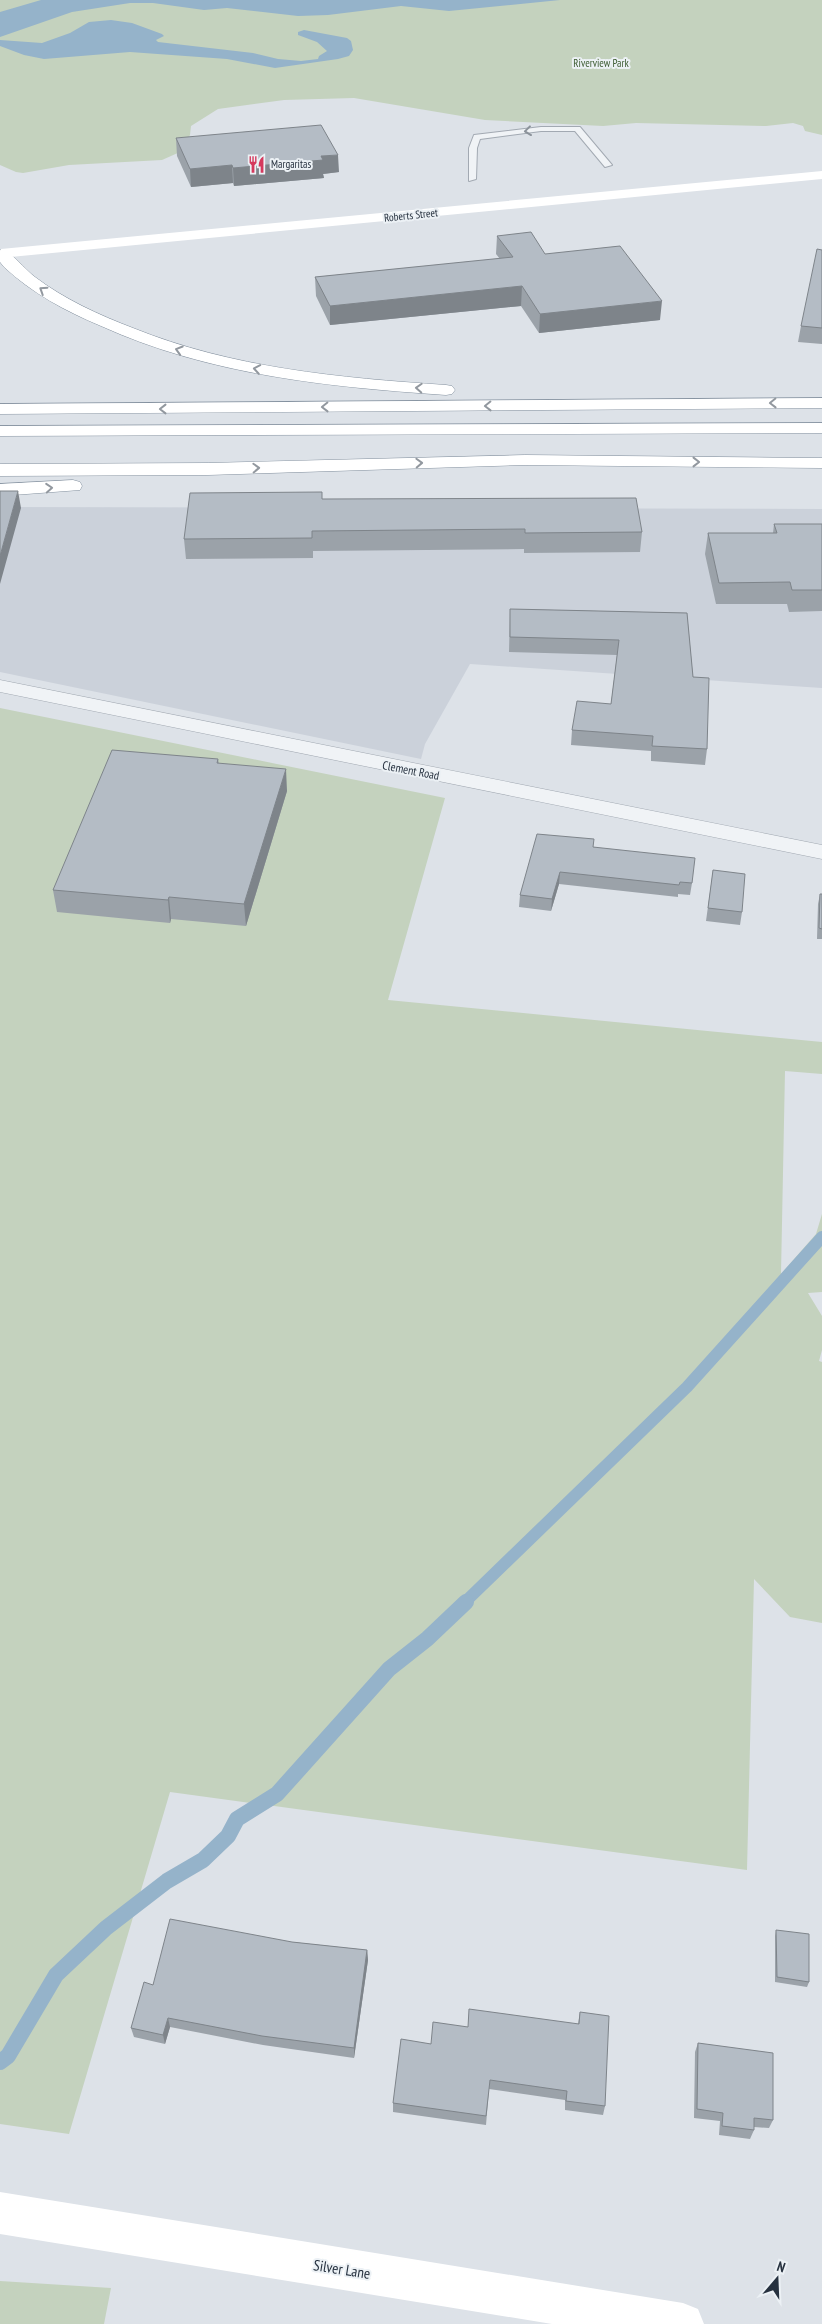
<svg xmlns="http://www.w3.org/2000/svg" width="822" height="2324" viewBox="0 0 822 2324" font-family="'PT Sans Narrow',sans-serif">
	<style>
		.built { fill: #cbd1da }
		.green { fill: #c4d2be }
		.water { fill: #95b3ca }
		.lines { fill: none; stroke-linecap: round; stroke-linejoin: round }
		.stream-far1 { stroke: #95b3ca; stroke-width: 12 }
		.stream { stroke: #95b3ca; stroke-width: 16 }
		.service-casing { stroke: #a2a9b2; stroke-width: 2 }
		.minor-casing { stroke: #a2a9b2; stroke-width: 1 }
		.motorway-casing { stroke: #84919f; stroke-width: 1 }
		.service { fill: #f0f3f6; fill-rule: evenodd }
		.minor { fill: #f0f3f6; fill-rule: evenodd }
		.secondary { fill: #fff; fill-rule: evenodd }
		.motorway { fill: #fff; fill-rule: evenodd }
		.wall { fill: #9ba2a9 }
		.shaded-wall { fill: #7e848a }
		.building { fill: #b4bcc5; stroke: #7e848a }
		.oneway { stroke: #8b929a }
		.oneway2 { stroke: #92989f }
		.labels { text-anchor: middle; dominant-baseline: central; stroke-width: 4; stroke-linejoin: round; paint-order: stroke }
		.far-park-label { font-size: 11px; fill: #3d5c32; stroke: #ecf1f5 }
		.far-poi-label { font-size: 11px; fill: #26313f; stroke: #ecf1f5; text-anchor: start }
		.far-street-label { font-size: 11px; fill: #26313f; stroke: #ecf1f5 }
		.street-label { font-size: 12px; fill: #26313f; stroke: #ecf1f5 }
		.near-street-label { font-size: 15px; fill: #26313f; stroke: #ecf1f5 }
	</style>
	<rect width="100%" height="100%" fill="#dde2e8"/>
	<!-- built -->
	<path class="built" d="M0 507 822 509V688L470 664 425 744 421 759 0 672Z"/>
	<!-- green -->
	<path class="green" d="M0 0H822V135L805 131 803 126 793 123 766 126 636 123 603 126 485 120 354 98 284 100 218 109 191 126 190 135 180 152 162 160 69 165 23 173 16 172 0 165Z
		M0 708 445 798 388 1000 822 1042V1074L785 1071 781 1274 816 1234 822 1214V1292L808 1293 822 1316V1350L819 1361 822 1362V1623L790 1617 754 1579 747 1870 170 1792 69 2134 0 2124Z
		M0 2281 111 2288 104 2324H0Z"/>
	<!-- water -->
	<path class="water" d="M41 0H560L449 11 401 6 328 15 298 16 227 8 204 10 153 3H130L72 12 0 37V12Z
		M111 20 132 23 162 34 164 36 156 40 158 42 253 53 278 59 301 61 318 59 319 56 327 51 317 42 298 35V32L304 30 347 38 351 41 353 50 349 56 338 59 275 68 227 59 130 52 44 59 24 55 0 46V40L42 43 70 33 89 22Z"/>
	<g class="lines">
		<!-- stream-far1 -->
		<path class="stream-far1" d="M464 1603 687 1387 822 1237"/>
		<!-- stream -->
		<path class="stream" d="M0 2062 8 2056 56 1975 106 1928 167 1881 203 1860 228 1836 237 1819 277 1794 389 1669 427 1639 466 1602"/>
		<defs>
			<path id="service" d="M541 127H580L612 165 605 167 575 131H541L480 139 477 148 476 179 469 181V148L474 135Z"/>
			<path id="minor" d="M0 680 822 845V859L0 692Z"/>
			<path id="motorway" d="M0 250C12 251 25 270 35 277 64 299 99 315 133 328 232 368 340 378 446 385L452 386 455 390 452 394 446 395C329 387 209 375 101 326 65 311 32 293 4 267L0 262Z
				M822 398V408L0 414V404Z
				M822 423V433L0 436V426Z
				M525 455 822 458V468L525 465 208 475 0 476V464L208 463Z
				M73 480 80 482 82 486 80 490 0 496V484Z"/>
		</defs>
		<!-- service casing -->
		<use href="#service" class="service-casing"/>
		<!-- minor casing -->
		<use href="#minor" class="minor-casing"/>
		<!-- motorway casing -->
		<use href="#motorway" class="motorway-casing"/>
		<!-- service -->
		<use href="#service" class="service"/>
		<!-- minor -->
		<use href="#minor" class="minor"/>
		<!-- secondary -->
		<path class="secondary" d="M822 171V179L0 258 1 249Z
			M0 2192 683 2303 698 2309 704 2324H552L0 2234Z"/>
		<!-- motorway -->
		<use href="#motorway" class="motorway"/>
	</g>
	<!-- wall -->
	<path class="wall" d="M176 138 339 172 323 174 324 178 234 186 233 183 191 187 177 156Z
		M497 236 545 254 660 320 539 333 521 306 330 325 316 296 315 277 500 259 496 254Z
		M822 250V344L798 342 801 326Z
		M322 499 642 532 640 552 524 553V549L313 551V558L186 559 184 539Z
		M774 524H822V611L789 612 787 604H716L705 554 708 533H773Z
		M510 609 687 613 693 677 707 749 705 765 651 761V751L571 745 572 730 611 704 617 655 509 652Z
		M218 759 219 764 287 791 246 926 171 919 170 923 57 912 53 890Z
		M594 847 692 883 690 895 678 894V897L559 884 551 911 519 907 520 895Z
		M713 870 742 912 740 925 706 921Z
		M820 894H822V939H817L818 904Z
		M776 1930 809 1982 807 1987 775 1982V1936Z
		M292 1942 367 1950 368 1960 354 2058 263 2045 170 2027 165 2044 134 2037 131 2028 153 1985Z
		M580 2012 605 2106 603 2115 565 2110V2100L489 2089 486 2125 393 2112V2103L431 2044 468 2027 578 2024Z
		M698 2043 773 2120 769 2128 754 2127V2130L750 2139 719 2135 720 2121 694 2118 695 2052Z"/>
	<!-- shaded-wall -->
	<path class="shaded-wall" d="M338 155 339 172 323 174 324 178 234 186 233 168 321 156Z
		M232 165 233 183 191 187 190 169Z
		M522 286 521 306 330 325V306Z
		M662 301 660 320 539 333 540 314Z
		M18 491 21 508 0 584V556Z
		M286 769 287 791 246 926 244 904Z
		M560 872 559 884 551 911 552 899Z
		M169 897 171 919 170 923 168 900Z
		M367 1950 368 1960 354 2058V2048Z
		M168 2018 170 2027 165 2044 163 2035Z"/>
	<!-- building -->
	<path class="building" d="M321 125 338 155 321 156 323 160 233 168 232 165 190 169 176 138Z
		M531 232 545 254 620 246 662 301 540 314 522 286 330 306 315 277 513 257 497 236Z
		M817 249 822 250V328L801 326Z
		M0 491H18L0 556Z
		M322 492V499L636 498 642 532 525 533V529L312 531V538L184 539 190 493Z
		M774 524H822V590H792L790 582 719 583 708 533H777Z
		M510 609 687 613 693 677 709 678 707 749 652 746 653 736 572 730 577 701 611 704 619 640 510 637Z
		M112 750 218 759 217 763 286 769 244 904 169 897 168 900 53 890Z
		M537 834 594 839 593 847 695 858 692 883 680 882 679 885 560 872 552 899 520 895Z
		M713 870 745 874 742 912 708 908Z
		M820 894H822V929L819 928Z
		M170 1919 292 1942 367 1950 354 2048 262 2036 168 2018 163 2035 131 2028 144 1982 153 1985Z
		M776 1930 809 1934V1982L777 1977Z
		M469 2009 579 2024 580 2012 609 2016 605 2106 566 2101 567 2091 490 2080 486 2116 393 2103 401 2039 431 2044 433 2022 468 2027Z
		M698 2043 773 2053V2120L754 2118V2130L722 2126 723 2113 697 2109Z"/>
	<!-- one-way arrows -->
	<defs><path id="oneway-chevron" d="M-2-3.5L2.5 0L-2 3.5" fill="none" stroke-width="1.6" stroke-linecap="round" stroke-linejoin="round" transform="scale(1.25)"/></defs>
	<use class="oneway" href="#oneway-chevron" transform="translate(528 131) rotate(173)"/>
	<g class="oneway2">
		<use href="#oneway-chevron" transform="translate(43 290) rotate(-147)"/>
		<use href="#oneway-chevron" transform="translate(179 350) rotate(-163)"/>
		<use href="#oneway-chevron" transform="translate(257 369) rotate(-170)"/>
		<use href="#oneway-chevron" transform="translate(419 388) rotate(-177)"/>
		<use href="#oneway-chevron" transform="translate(773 403) rotate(179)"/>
		<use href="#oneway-chevron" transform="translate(488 406) rotate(179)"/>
		<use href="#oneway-chevron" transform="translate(325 407) rotate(179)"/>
		<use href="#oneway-chevron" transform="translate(163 409) rotate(180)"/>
		<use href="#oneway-chevron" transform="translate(696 462)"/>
		<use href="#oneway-chevron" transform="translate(419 463) rotate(-2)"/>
		<use href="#oneway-chevron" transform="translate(256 468) rotate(-2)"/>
		<use href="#oneway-chevron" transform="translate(49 488) rotate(-4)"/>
	</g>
	<!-- icons -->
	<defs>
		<symbol id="restaurant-bare" viewBox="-9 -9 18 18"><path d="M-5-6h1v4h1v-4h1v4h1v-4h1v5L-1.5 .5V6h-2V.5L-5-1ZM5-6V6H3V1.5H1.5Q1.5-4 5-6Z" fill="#d5395d" stroke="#ecf1f5" stroke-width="2.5" paint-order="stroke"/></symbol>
	</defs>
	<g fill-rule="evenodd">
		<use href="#restaurant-bare" x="244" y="152" width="25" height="25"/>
	</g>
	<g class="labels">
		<!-- far-park labels -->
		<g class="far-park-label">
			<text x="601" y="63">Riverview Park</text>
		</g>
		<!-- far-poi labels -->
		<g class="far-poi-label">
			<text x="271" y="164">Margaritas</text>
		</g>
		<!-- far-street labels -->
		<g class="far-street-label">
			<text transform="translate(411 215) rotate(-6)">Roberts Street</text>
		</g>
		<!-- street labels -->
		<g class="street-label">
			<text transform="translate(411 770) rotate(11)">Clement Road</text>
		</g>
		<!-- near-street labels -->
		<g class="near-street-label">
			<text transform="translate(342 2269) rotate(9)">Silver Lane</text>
		</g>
	</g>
	<!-- north arrow -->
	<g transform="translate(777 2279) rotate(19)" stroke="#ecf1f5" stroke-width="4" paint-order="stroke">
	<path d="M0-4L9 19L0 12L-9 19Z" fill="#26313f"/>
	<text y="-8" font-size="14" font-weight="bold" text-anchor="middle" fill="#26313f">N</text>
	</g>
</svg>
